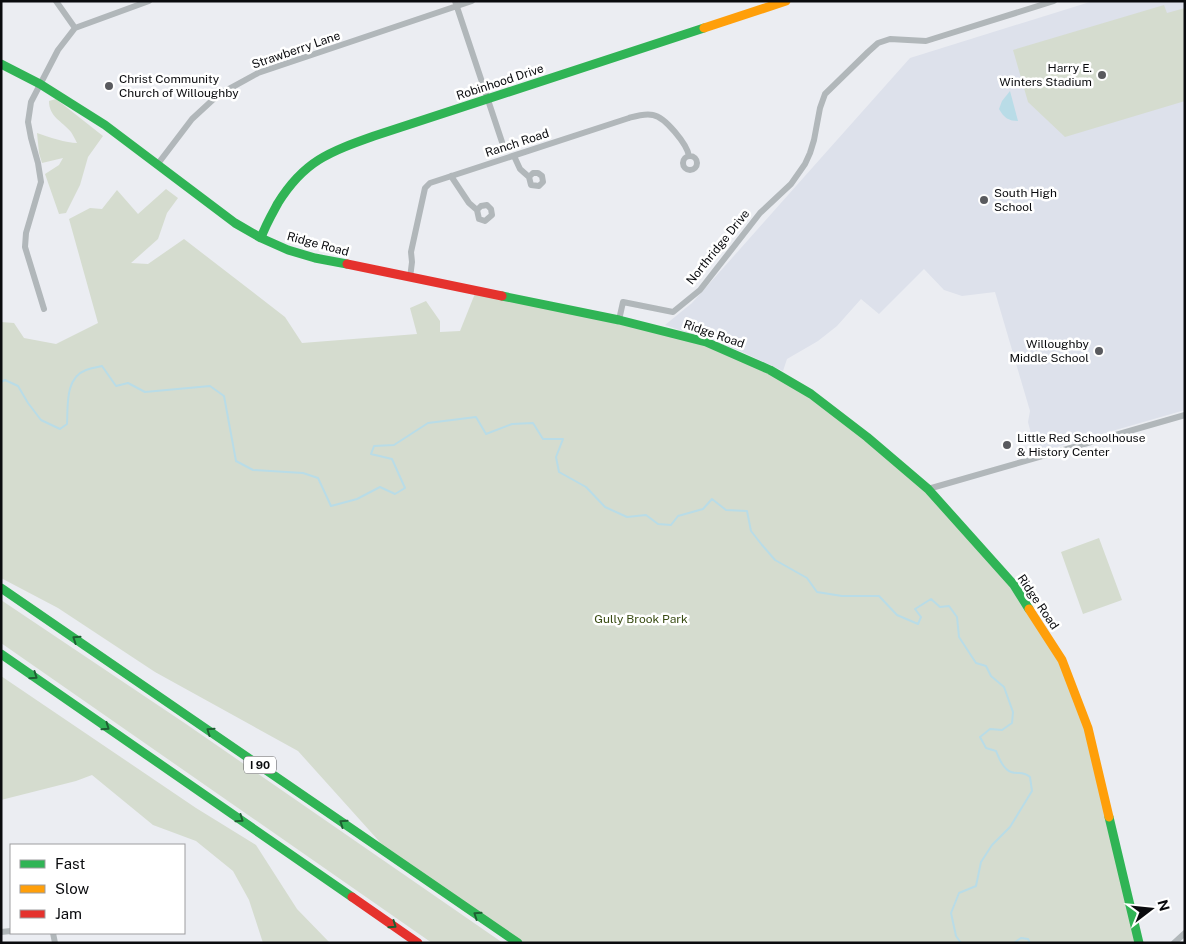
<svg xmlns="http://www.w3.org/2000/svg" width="1186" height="944" viewBox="0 0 1186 944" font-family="'Public Sans',sans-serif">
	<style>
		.built { fill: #dde1eb }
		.green { fill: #d5dccf }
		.water { fill: #b9dce7 }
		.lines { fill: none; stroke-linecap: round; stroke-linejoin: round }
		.stream { stroke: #b9dce7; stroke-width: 2 }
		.street { stroke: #b1b7ba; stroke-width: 6 }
		.fast { stroke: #30b455; stroke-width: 9 }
		.slow { stroke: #ff9f0a; stroke-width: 9 }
		.jam { stroke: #e5322d; stroke-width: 9 }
		.oneway { stroke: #1d6032 }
		.poi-dot { fill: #595a5e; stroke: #fff; stroke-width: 2 }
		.labels { text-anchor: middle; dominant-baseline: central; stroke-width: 5; stroke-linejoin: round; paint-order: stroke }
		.shield { fill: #fff; stroke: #545456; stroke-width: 1 }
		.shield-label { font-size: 11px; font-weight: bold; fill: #0a0b0e }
		.street-label { font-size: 12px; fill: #0a0b0e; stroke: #fff }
		.poi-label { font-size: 12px; fill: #0a0b0e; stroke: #fff; text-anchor: start }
		.park-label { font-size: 12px; fill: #394c13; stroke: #fff }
	</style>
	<rect width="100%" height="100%" fill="#ebedf2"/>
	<!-- built -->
	<path class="built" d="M1093 1H1185V410L1036 453 1028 422 1030 411 995 292 962 296 944 290 924 269 879 314 861 299 837 326 818 341 787 359 783 371 740 351 665 325 692 303 910 58Z"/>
	<!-- green -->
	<path class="green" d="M1164 5 1167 13 1185 8V101L1065 137 1028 102 1013 50Z
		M56 99 103 136 88 157 80 185 66 213 59 214 45 174 59 165 63 158 42 163 39 153 37 133C48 137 67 143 77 143 75 139 73 135 71 132 62 121 49 117 49 101Z
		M166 189 178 198 167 213 158 239 131 263 148 264 184 239 285 317 302 343 417 334 410 308 426 301 440 321V332L460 331 476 291 689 336 811 394 928 489 1014 585 1062 660 1088 727 1140 943H518L396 860 298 751 155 672 58 608 1 578V322L14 323 24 338 56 344 98 323 69 219 90 208 102 209 117 190 138 214Z
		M1099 538 1122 600 1083 614 1061 552Z
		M1 600 186 724 503 943H432L1 643Z
		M1 676 196 808 256 845 297 909 330 943H263L249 900 233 871 196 841 153 825 92 775 76 781 1 800Z"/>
	<!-- water -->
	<path class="water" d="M1010 91 1018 121C1009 121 1004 118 999 109L1002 101Z"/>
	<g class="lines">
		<!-- stream -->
		<path class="stream" d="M1 382 5 380 18 386 28 403 41 420 60 429 67 424C68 405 65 378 86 370 91 368 97 367 102 366L116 386 128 383 145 392 210 386 224 396 236 461 253 470 303 473 318 478 331 506 357 499 380 487 395 494 405 488 392 459 371 454 374 446 394 445 428 423 476 417 486 434 512 424 533 423 543 439H563L556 457 559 472 586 487 605 507 627 517 646 515 658 524 671 525 678 516 703 509 712 499 726 510 747 511 751 531 762 545 775 560 807 578 817 592 842 596H879L897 615 918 624 921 617 915 609 931 599 940 607 949 606 957 617 959 637 976 663 986 666 991 676 1004 687 1013 712 1012 723 1002 730 990 729 980 737 986 748 996 751C999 758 1003 769 1011 772 1019 775 1021 770 1030 777L1032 791 1010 827 992 845 981 862 976 886 959 893 951 913 956 936 961 943
			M1014 943 1021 938 1028 939 1030 943"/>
		<!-- street -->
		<path class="street" d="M56 1 75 28
			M455 1 502 142
			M514 156 520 169 529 177 531 185 539 186 543 182 542 176 538 173H533L529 177
			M683 163a7 7 0 1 1 14 0a7 7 0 1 1-14 0Z
			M157 165 192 119 218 95 258 73 472 1
			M451 176 469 203 477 210 479 219 485 221 492 215 491 209 487 205 481 206 477 210
			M410 278 412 262 411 252 425 188 430 183 629 118C636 116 645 113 653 115 665 117 687 144 689 156
			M44 309 25 247 26 233 41 182 38 163 31 138 28 122 31 102 58 50 75 28 149 1
			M619 320 623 302 673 312 700 290 760 213 791 184 805 164 810 153 814 140 820 108 825 94 868 52 878 43 890 39 926 41 1054 1
			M928 489 1185 415
			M1 932 11 931
			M53 933 55 943
			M1174 943 1185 933"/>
		<!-- fast -->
		<path class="fast" d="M1 64 40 84 105 125 235 223 261 238 288 250 315 258 347 264
			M261 238C265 226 272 214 278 203 304 161 329 152 374 136L704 28
			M502 296 619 320 706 342 770 370 811 394 867 437 928 489 1014 585 1029 609
			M1 588 518 943
			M1 654 352 897
			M1109 817 1139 943"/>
		<!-- slow -->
		<path class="slow" d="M704 28 786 1
			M1029 609 1062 660 1088 728 1109 817"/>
		<!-- jam -->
		<path class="jam" d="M347 264 502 296
			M352 897 418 943"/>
	</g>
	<!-- one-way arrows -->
	<defs><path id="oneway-chevron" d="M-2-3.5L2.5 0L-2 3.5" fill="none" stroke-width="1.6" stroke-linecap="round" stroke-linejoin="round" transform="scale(1.25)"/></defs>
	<g class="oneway">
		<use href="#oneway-chevron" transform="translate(76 639) rotate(-146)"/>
		<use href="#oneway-chevron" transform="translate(34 676) rotate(35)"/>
		<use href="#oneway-chevron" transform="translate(106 727) rotate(35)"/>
		<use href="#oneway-chevron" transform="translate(210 731) rotate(-145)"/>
		<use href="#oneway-chevron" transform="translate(240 819) rotate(35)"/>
		<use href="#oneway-chevron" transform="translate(343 823) rotate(-145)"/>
		<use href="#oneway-chevron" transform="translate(477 915) rotate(-146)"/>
		<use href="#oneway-chevron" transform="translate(393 925) rotate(35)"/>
	</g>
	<!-- markers -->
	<g class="poi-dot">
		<circle cx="1102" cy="75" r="5"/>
		<circle cx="109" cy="86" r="5"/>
		<circle cx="984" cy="200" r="5"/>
		<circle cx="1099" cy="351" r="5"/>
		<circle cx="1007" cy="445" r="5"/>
	</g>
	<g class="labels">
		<!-- shield labels -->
		<rect class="shield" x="244" y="756.5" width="32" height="17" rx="4"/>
		<g class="shield-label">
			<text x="260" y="765">I 90</text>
		</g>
		<!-- street labels -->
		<g class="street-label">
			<text transform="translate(296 50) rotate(-19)">Strawberry Lane</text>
			<text transform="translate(500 82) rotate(-18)">Robinhood Drive</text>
			<text transform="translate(517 143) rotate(-18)">Ranch Road</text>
			<text transform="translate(318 244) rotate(15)">Ridge Road</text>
			<text transform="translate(718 247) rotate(-51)">Northridge Drive</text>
			<text transform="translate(714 334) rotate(19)">Ridge Road</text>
			<text transform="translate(1038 602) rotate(56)">Ridge Road</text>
		</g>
		<!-- poi labels -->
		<g class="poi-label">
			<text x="1092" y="68" text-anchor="end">Harry E.<tspan x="1092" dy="14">Winters Stadium</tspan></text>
			<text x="119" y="79">Christ Community<tspan x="119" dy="14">Church of Willoughby</tspan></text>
			<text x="994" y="193">South High<tspan x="994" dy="14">School</tspan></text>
			<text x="1089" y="344" text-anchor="end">Willoughby<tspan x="1089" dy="14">Middle School</tspan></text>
			<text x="1017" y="438">Little Red Schoolhouse<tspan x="1017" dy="14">&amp; History Center</tspan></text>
		</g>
		<!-- park labels -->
		<g class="park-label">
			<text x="641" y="619">Gully Brook Park</text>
		</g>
	</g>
	<!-- border -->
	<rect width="1186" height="944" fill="none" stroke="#0a0b0e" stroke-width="5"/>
	<!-- legend -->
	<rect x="10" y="844" width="175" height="90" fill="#ffffff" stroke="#9d9d9f"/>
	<rect x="20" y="860" width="25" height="8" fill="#30b455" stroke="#9d9d9f"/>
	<text x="55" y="869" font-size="15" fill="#0a0b0e">Fast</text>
	<rect x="20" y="885" width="25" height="8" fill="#ff9f0a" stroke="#9d9d9f"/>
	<text x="55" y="894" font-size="15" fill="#0a0b0e">Slow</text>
	<rect x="20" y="910" width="25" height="8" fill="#e5322d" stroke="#9d9d9f"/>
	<text x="55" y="919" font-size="15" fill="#0a0b0e">Jam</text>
	<!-- north arrow -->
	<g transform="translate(1151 909) rotate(74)" stroke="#ffffff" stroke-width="4" paint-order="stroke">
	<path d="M0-4L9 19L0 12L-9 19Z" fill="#0a0b0e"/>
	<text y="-8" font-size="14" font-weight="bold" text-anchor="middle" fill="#0a0b0e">N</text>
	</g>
</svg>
